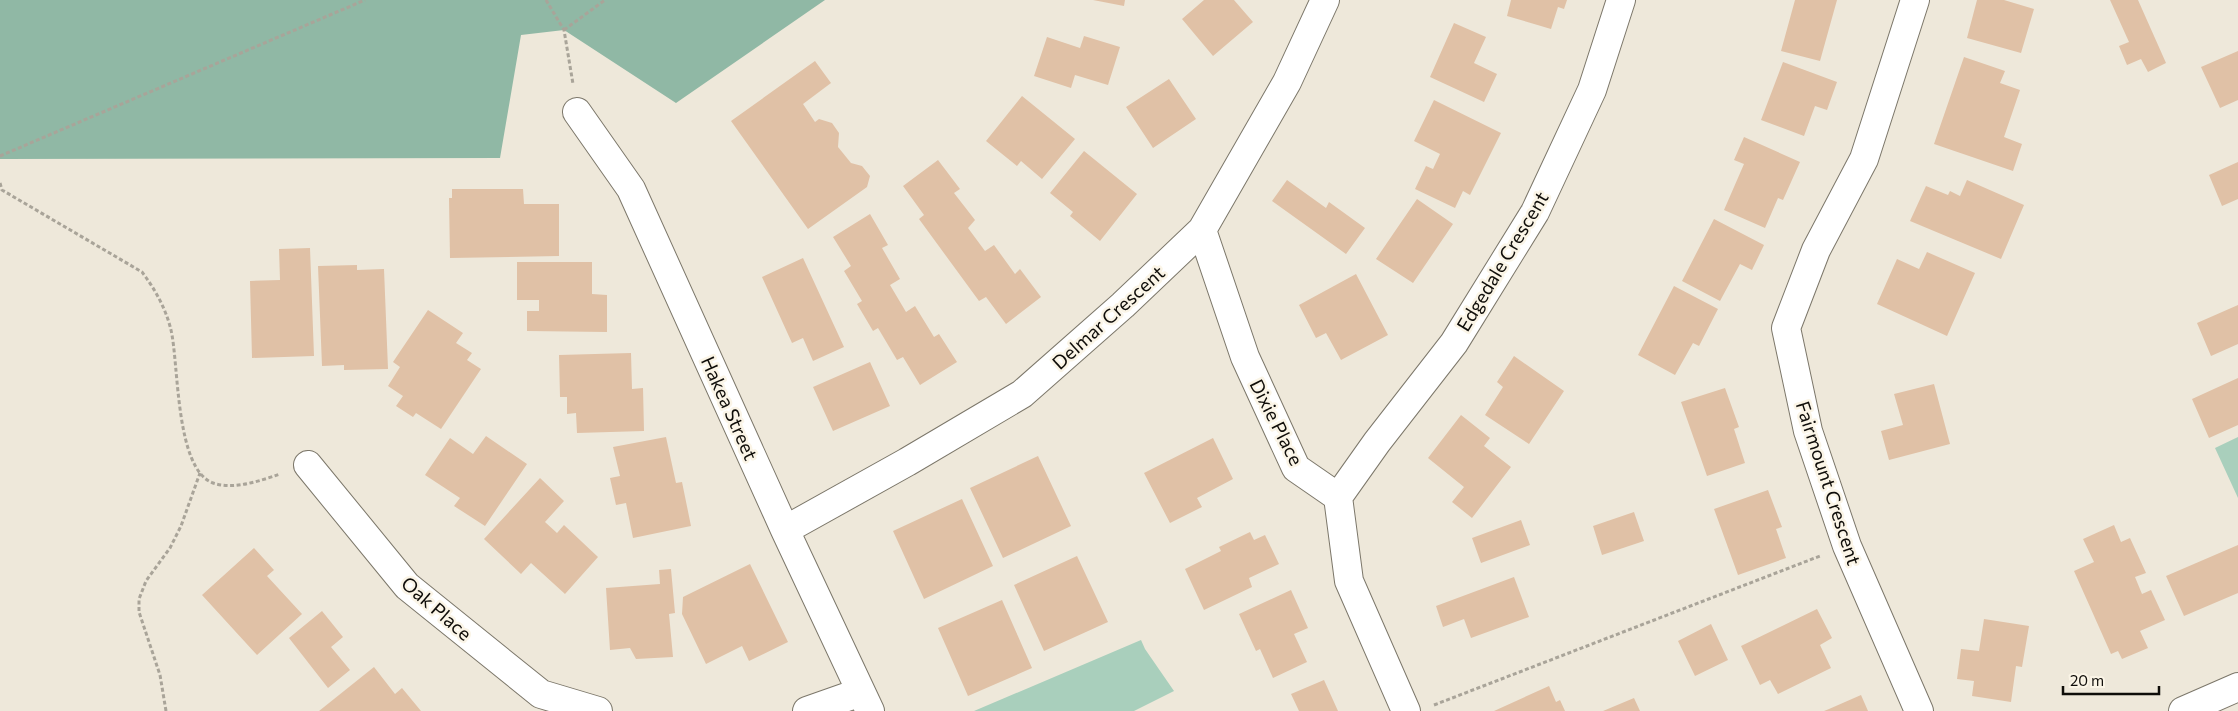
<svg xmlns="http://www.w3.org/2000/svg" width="2238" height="711" viewBox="0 0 2238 711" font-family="Commissioner,sans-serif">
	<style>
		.green { fill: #a9cfbc }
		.forest { fill: #90b8a5 }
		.building { fill: #e0c1a6 }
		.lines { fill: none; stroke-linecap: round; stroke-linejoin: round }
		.street-casing { stroke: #7c776a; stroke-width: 30 }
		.path { stroke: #a9a499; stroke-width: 3; stroke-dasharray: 4 2.5; stroke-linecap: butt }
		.street { stroke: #fff; stroke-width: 28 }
		.labels { text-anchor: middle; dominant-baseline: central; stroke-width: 5; stroke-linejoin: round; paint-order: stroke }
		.street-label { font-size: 19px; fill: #0f0d09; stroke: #fbf5e7 }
	</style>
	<rect width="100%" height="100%" fill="#eee8da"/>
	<!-- green -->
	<path class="green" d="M2238 437V498L2215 448Z
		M1141 640 1145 649 1174 691 1134 711H974Z"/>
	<!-- forest -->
	<path class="forest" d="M0 0H825L676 103 564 30 521 35 500 158 0 159Z"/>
	<!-- building -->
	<path class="building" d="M1093 0H1125L1124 6Z
		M1204 0H1234L1253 22 1213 56 1182 19Z
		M1511 0H1567L1564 9 1558 7 1551 29 1507 16Z
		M1795 0H1837L1820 61 1781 51Z
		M1977 0H2004L2034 9 2021 53 1967 38Z
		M2110 0H2138L2166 63 2148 72 2141 59 2127 65 2119 46 2129 42Z
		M1454 23 1486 37 1474 63 1497 74 1484 102 1430 77Z
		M1084 36 1120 47 1108 85 1075 75 1071 88 1034 76 1047 37 1080 48Z
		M2238 51V100L2220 108 2201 67Z
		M1964 57 2005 71 2000 83 2020 90 2004 137 2022 144 2013 171 1934 144Z
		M815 61 831 83 803 104 815 122 819 119 832 123 839 133 838 147 851 163 862 166 870 176 867 187 808 229 731 121Z
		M1783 62 1837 82 1827 110 1815 106 1804 136 1761 120Z
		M1169 79 1196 119 1153 148 1126 107Z
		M1022 96 1075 139 1042 179 1021 161 1017 166 986 141Z
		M1434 100 1501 133 1470 195 1463 191 1455 208 1415 189 1426 166 1433 169 1440 154 1414 141Z
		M1744 137 1800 162 1783 200 1778 198 1765 228 1724 210 1744 164 1734 160Z
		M1084 151 1137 194 1100 241 1070 216 1073 212 1050 193Z
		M938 160 960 189 954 193 975 220 968 228 985 251 994 245 1015 274 1020 269 1041 297 1006 324 986 297 979 301 919 219 924 215 903 186Z
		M2238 162V199L2222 206 2209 175Z
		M1287 180 1326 208 1329 202 1365 228 1346 254 1272 201Z
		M1967 180 2024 205 2001 259 1910 221 1926 186 1948 195 1950 191 1960 196Z
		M452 189H523L524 204H559V256L450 258 449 198H452Z
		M1417 199 1453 224 1413 283 1376 259Z
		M870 214 888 245 882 248 900 279 890 285 906 312 915 306 934 337 939 334 957 362 920 385 903 357 897 360 878 328 873 331 857 304 862 301 844 271 851 266 833 237Z
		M1714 219 1764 245 1752 270 1740 264 1720 301 1682 281Z
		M310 248 314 356 252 358 250 281 280 280 279 249Z
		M1927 252 1975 273 1947 336 1877 304 1897 259 1919 269Z
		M803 258 844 347 813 361 803 338 792 343 762 277Z
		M517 262H592V294L607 295V332L527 331V311H539V300H517Z
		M357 265V270L384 269 388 369 344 370V365L322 366 318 266Z
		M1356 274 1388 335 1341 360 1326 333 1316 338 1299 305Z
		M1674 286 1718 309 1699 346 1693 343 1675 375 1638 355Z
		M2238 305V344L2211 356 2197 323Z
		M428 310 463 333 456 343 472 353 467 360 481 369 441 429 416 413 413 417 396 406 403 396 388 386 400 367 393 362Z
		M631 353 632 389 643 388 644 431 577 433 576 413 567 414V397H560L559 355Z
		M1514 356 1564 391 1529 444 1485 415 1503 387 1497 382Z
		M870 362 890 406 833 431 813 387Z
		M2238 378V425L2209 438 2192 399Z
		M1934 384 1950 444 1889 460 1881 431 1903 425 1894 394Z
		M1725 388 1739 427 1734 429 1745 463 1707 476 1681 402Z
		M1461 415 1490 438 1484 446 1511 467 1472 518 1452 502 1464 487 1428 458Z
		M486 436 527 464 485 526 454 506 460 498 425 475 450 438 473 454Z
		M666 437 676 483 682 482 691 526 633 538 626 503 616 505 610 478 620 476 613 447Z
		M1213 438 1233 479 1197 498 1202 507 1170 523 1144 473Z
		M1038 456 1071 526 1003 558 970 488Z
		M540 478 564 501 545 522 557 533 564 525 598 557 565 594 531 563 521 574 484 539Z
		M1768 490 1782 527 1776 529 1786 558 1738 575 1714 509Z
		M962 499 993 566 924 599 893 531Z
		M1634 512 1644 541 1602 555 1593 526Z
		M1521 520 1530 545 1481 563 1472 538Z
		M2114 525 2121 542 2130 538 2146 573 2135 577 2142 594 2151 590 2165 620 2140 631 2148 648 2122 659 2118 651 2111 654 2074 571 2094 562 2083 539Z
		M1250 532 1254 540 1265 535 1279 564 1249 578 1252 587 1204 610 1185 569 1221 551 1219 547Z
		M2238 545V593L2184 616 2166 576Z
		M254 548 274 570 267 576 302 614 257 655 202 595Z
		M1077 556 1108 622 1044 651 1014 585Z
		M750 564 788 642 749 661 742 646 706 664 682 614 683 597Z
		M671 569 675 613 669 614 673 657 636 659 630 648 610 650 606 588 660 584 659 570Z
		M1514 577 1529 617 1471 638 1464 619 1443 627 1436 606Z
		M1291 590 1308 628 1294 634 1307 662 1273 678 1260 649 1256 651 1239 614Z
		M1002 600 1032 668 968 696 938 628Z
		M1817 609 1832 638 1820 645 1831 668 1778 694 1770 680 1760 685 1741 646Z
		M322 611 343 637 331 647 350 670 328 688 289 638Z
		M1984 619 2029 626 2022 667 2016 666 2011 702 1972 696 1974 681 1957 679 1961 649 1979 651Z
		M1711 624 1728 660 1695 676 1678 641Z
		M374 667 395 694 402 688 421 711H319Z
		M1324 680 1338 711H1299L1291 694Z
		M1549 686 1556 702 1560 700 1565 711H1494Z
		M1861 695 1868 711H1824L1829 709Z
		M1634 698 1640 711H1603Z"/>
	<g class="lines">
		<defs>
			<path id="street" d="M1915 0 1864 159 1816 250 1786 328 1808 431 1847 546 1919 711
				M577 112 631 189 785 530 870 711
				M1202 230 1245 357 1296 468 1338 497 1349 581 1406 711
				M308 465 407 586 541 694 598 711
				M1338 497 1377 442 1454 343 1535 212 1592 90 1621 0
				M785 530 907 462 1022 394 1123 305 1202 230 1287 82 1325 0
				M807 711 861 692
				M2183 711 2238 687"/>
		</defs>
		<!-- street casing -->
		<use href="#street" class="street-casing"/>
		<!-- path -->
		<path class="path" d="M546 0 564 30 573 84
			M564 30 605 0
			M0 156 365 0
			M0 183 2 190 142 272C155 289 166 309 171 330 179 364 175 469 213 483 233 490 260 481 280 474
			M1434 705 1820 556
			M166 711 160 675 139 612V599L146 581 170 548 181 526 200 473"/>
		<!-- street -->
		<use href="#street" class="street"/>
	</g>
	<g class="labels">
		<!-- street labels -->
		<g class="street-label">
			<text transform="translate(1502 261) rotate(-59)">Edgedale Crescent</text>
			<text transform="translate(1108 317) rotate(-42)">Delmar Crescent</text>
			<text transform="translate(730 408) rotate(66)">Hakea Street</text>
			<text transform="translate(1277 422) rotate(63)">Dixie Place</text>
			<text transform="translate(1829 483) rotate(72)">Fairmount Crescent</text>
			<text transform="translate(437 608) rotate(41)">Oak Place</text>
		</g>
	</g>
	<!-- scale -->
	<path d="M2063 686v8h96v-8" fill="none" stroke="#0f0d09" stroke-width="2.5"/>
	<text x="2070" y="686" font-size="15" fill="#0f0d09" stroke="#fbf5e7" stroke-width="4" paint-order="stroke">20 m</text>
</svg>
